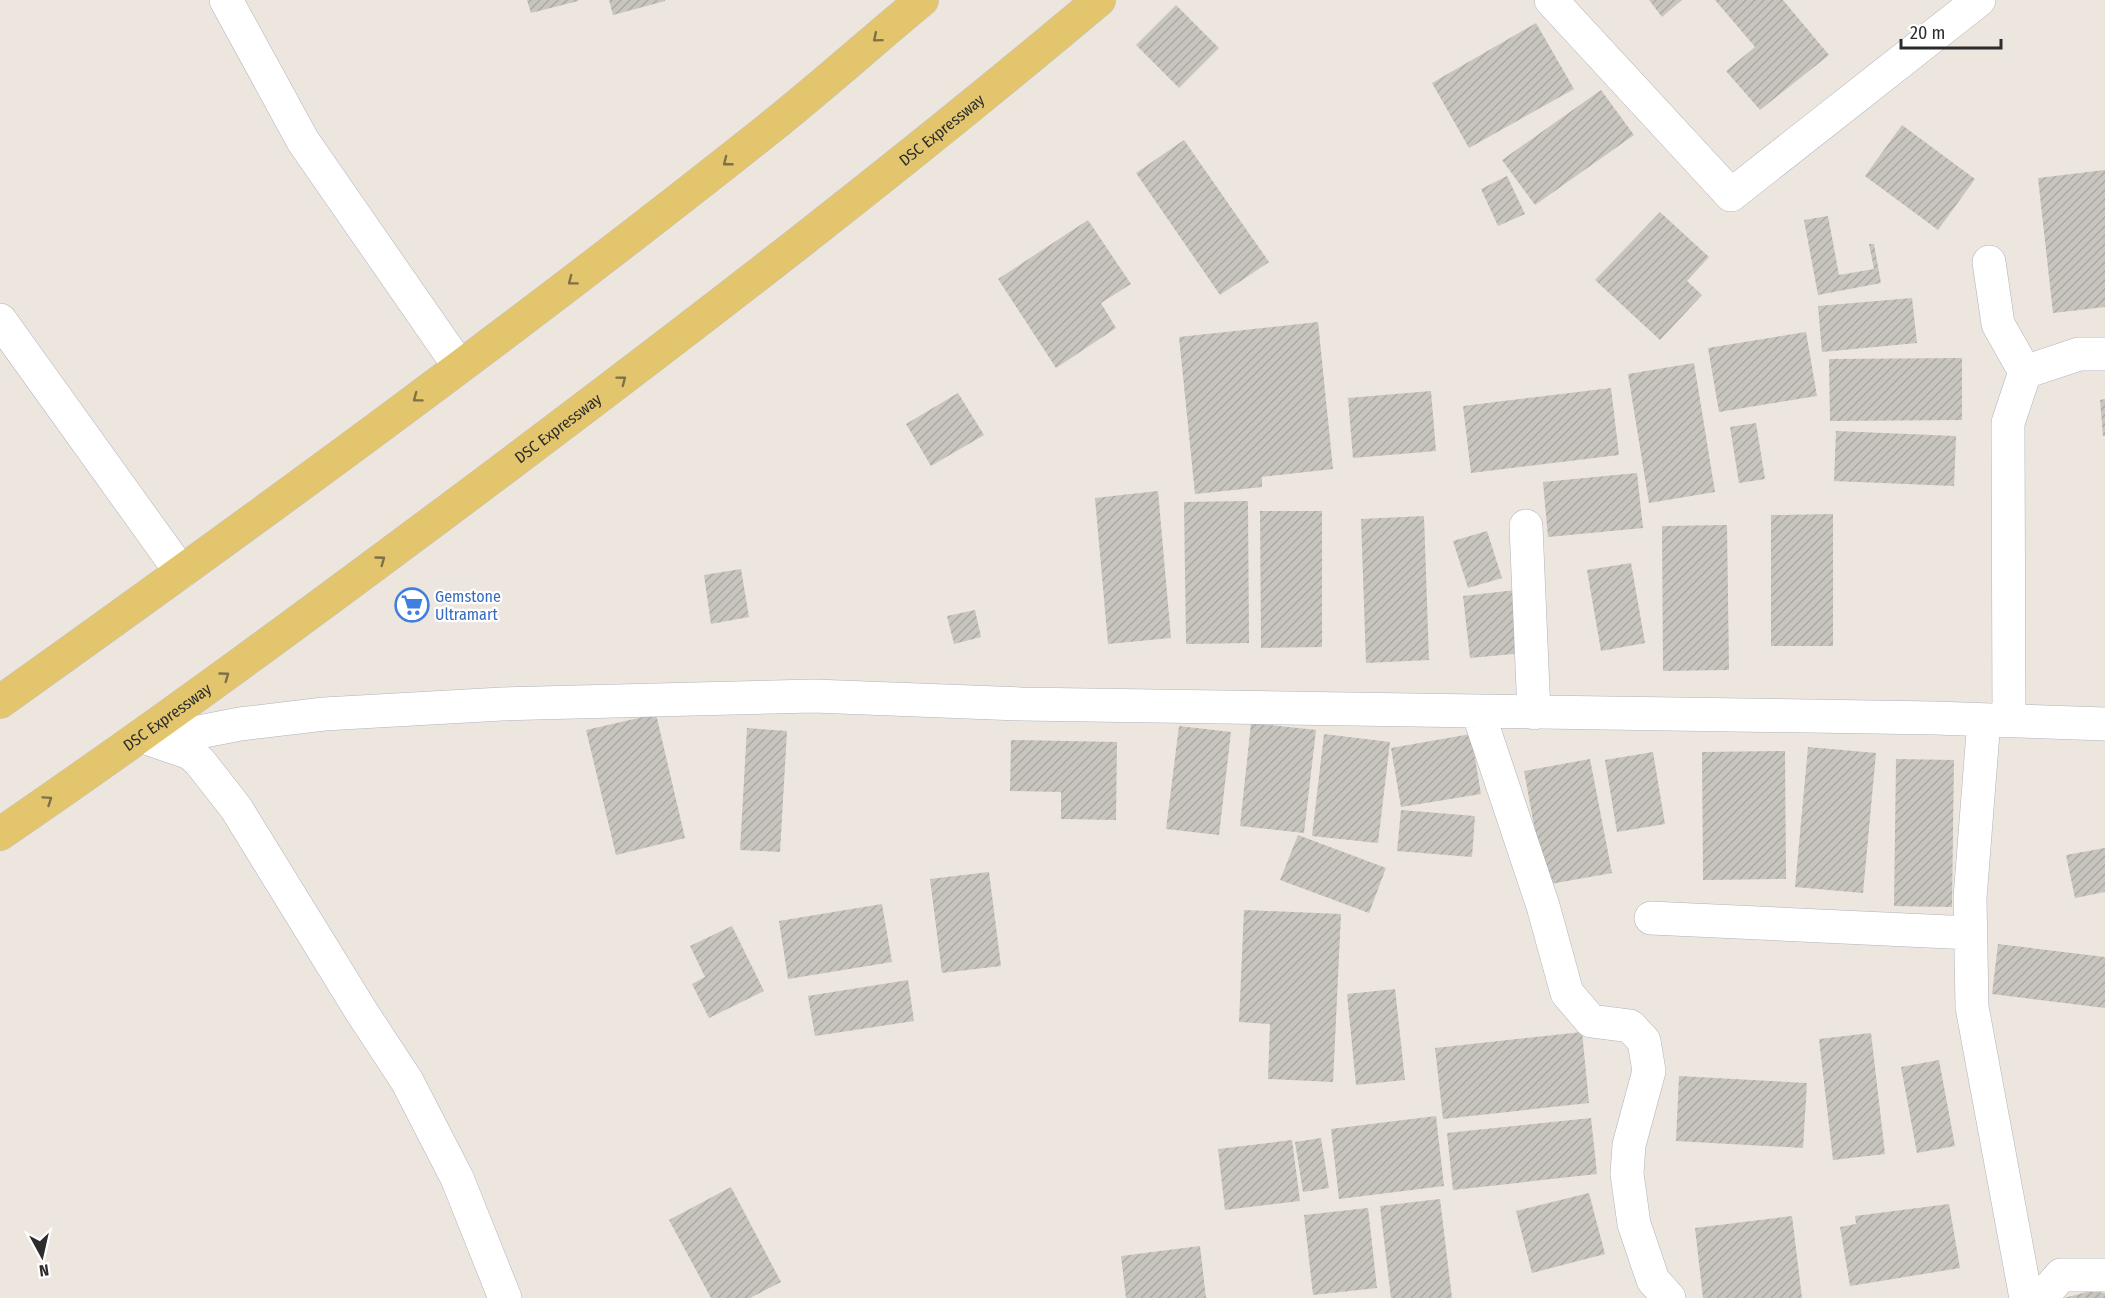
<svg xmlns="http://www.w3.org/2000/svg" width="2105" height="1298" viewBox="0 0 2105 1298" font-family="'Fira Sans Condensed',sans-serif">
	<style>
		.building { fill: url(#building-hatch) }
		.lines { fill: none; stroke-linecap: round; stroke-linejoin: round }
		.street-casing { stroke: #b0b2ba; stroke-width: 34 }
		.primary-casing { stroke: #c4c4c4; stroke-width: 34 }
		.street { stroke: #fff; stroke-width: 33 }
		.primary { stroke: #e3c56d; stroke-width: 33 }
		.oneway { stroke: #7e7149 }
		.labels { text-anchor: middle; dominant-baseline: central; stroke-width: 4.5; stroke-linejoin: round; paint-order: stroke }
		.street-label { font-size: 16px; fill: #2c2c2c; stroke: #fff }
		.shop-label { font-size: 16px; fill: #366cbe; stroke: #fff; text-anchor: start }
	</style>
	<defs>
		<pattern id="building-hatch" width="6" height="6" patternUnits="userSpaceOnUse" patternTransform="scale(1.5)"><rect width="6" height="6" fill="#c8c4be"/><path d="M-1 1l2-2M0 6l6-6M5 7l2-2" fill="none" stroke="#aca9a3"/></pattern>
	</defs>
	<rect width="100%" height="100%" fill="#ece6df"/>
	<!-- building -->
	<path class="building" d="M527 0H578V1L531 13Z
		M609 0H665V1L613 15Z
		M1649 0H1682L1662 17Z
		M1715 0H1783L1829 55 1760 110 1726 71 1755 47Z
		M1176 5 1219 48 1179 88 1136 45Z
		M1536 23 1574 89 1469 148 1432 83Z
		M1601 90 1634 135 1535 205 1502 160Z
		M1902 125 1975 179 1938 230 1865 176Z
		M1184 140 1269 262 1220 295 1136 173Z
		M2105 170V307L2053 313 2038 178Z
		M1507 176 1525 214 1498 226 1481 189Z
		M1660 212 1709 257 1687 281 1702 295 1660 340 1595 280Z
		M1828 216 1839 275 1874 269 1869 244H1874L1881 283 1818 295 1804 220Z
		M1088 220 1131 284 1101 303 1116 328 1056 368 998 279Z
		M1912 298 1917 343 1822 352 1818 306Z
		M1318 322 1333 469 1262 477V487L1195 494 1179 337Z
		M1806 332 1817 396 1719 412 1708 348Z
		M1962 358V420L1830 421 1829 359Z
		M1694 363 1715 492 1649 503 1628 374Z
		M1611 388 1619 455 1471 473 1463 406Z
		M1431 391 1436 451 1353 458 1348 398Z
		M958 393 984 435 931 466 906 424Z
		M2105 399V436H2103L2100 400Z
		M1756 423 1765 479 1739 483 1730 427Z
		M1836 431 1956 436 1954 486 1834 481Z
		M1637 473 1643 528 1548 537 1543 482Z
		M1158 491 1171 638 1108 644 1095 498Z
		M1248 501 1249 643 1186 644 1184 502Z
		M1260 511H1322V647L1261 648Z
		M1833 514V646H1771V515Z
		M1424 516 1429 660 1366 663 1361 519Z
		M1727 525 1729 670 1663 671 1662 526Z
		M1487 531 1502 578 1468 588 1453 541Z
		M1631 563 1645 643 1601 651 1587 570Z
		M741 569 749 617 711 624 704 575Z
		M1516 590 1524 653 1470 658 1463 596Z
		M975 610 981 637 954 644 947 616Z
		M656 714 685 838 616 855 586 730Z
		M1251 723 1316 730 1304 833 1240 826Z
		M1179 726 1231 732 1219 835 1166 829Z
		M747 728 787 731 780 852 740 850Z
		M1324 734 1390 742 1378 843 1312 836Z
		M1471 734 1481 794 1401 807 1391 748Z
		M1011 740 1117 742 1116 820 1061 819V792L1010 791Z
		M1808 747 1876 753 1863 893 1795 887Z
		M1785 751 1786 879 1703 880 1702 752Z
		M1653 752 1665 824 1617 832 1605 760Z
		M1590 759 1612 873 1545 885 1524 771Z
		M1896 759 1954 760 1952 907 1894 906Z
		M1401 810 1475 816 1472 857 1397 851Z
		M1298 835 1386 868 1369 913 1280 880Z
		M2105 848V892L2075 898 2066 855Z
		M989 872 1001 966 942 973 930 879Z
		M882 904 892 962 788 979 779 921Z
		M1244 910 1341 914 1333 1082 1268 1079 1270 1024 1239 1022Z
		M732 926 764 991 709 1018 692 984 705 977 690 946Z
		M1998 944 2105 957V1008L1992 994Z
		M908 980 914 1021 815 1036 808 996Z
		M1395 989 1405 1080 1356 1085 1347 994Z
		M1582 1032 1589 1103 1443 1119 1435 1048Z
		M1871 1033 1885 1154 1833 1160 1819 1039Z
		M1939 1060 1955 1146 1917 1153 1901 1067Z
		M1679 1076 1807 1083 1803 1148 1676 1141Z
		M1436 1116 1444 1186 1339 1199 1331 1129Z
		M1591 1118 1597 1174 1453 1190 1447 1133Z
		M1321 1138 1329 1188 1303 1192 1295 1142Z
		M1292 1140 1300 1201 1225 1210 1218 1149Z
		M731 1187 781 1282 750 1298H711L669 1220Z
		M1589 1193 1605 1254 1532 1273 1516 1211Z
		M1440 1199 1452 1298H1391L1380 1206Z
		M1949 1204 1960 1268 1850 1286 1840 1227 1856 1224 1855 1216Z
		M1368 1208 1377 1288 1313 1295 1304 1215Z
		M1792 1216 1802 1298H1703L1695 1228Z
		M1200 1246 1206 1298H1126L1121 1256Z
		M2091 1291 2105 1293V1298H2064Z"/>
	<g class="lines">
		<defs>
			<path id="street" d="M226 0 303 141 459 366
				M1551 0 1731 195 1979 0
				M1989 262 1998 324 2025 372
				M0 320 181 572
				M1526 526 1534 713
				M1478 712 1543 906 1567 993 1591 1021 1630 1026 1644 1041 1649 1071 1629 1145 1627 1174 1634 1224 1653 1280 1669 1298
				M1984 720 1970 898 1972 1007 2026 1298
				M2009 721 2008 423 2025 372 2079 354H2105
				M151 730 170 735 189 734 240 724 324 714 502 704 814 696 1021 704 1935 718 2105 724
				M152 740 190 753 200 762 236 808 361 1011 407 1081 457 1178 505 1298
				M1651 918 1971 933
				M2041 1298 2061 1275H2105"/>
			<g id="primary">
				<path d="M0 702C259 517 517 329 766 131 819 89 870 43 922 0"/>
				<path id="s1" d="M0 834C168 719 331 598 494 476 699 322 903 165 1099 0"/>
			</g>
		</defs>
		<!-- street casing -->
		<use href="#street" class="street-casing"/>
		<!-- primary casing -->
		<use href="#primary" class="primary-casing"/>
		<!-- street -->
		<use href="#street" class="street"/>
		<!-- primary -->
		<use href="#primary" class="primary"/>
	</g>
	<!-- one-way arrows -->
	<defs><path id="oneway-chevron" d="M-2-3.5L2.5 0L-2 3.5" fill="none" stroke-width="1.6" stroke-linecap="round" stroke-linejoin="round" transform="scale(1.5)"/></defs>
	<g class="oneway">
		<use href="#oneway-chevron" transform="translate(877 38) rotate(140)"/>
		<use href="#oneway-chevron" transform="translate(727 162) rotate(142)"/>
		<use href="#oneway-chevron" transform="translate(572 281) rotate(143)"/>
		<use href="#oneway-chevron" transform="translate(622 380) rotate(-37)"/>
		<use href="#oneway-chevron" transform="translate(417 398) rotate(143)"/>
		<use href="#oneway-chevron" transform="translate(381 560) rotate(-36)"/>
		<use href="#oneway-chevron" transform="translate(225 676) rotate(-36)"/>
		<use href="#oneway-chevron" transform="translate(48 800) rotate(-34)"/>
	</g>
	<!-- icons -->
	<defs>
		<symbol id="supermarket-ring" viewBox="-11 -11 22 22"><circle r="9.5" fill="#fff" stroke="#3f7fe0" stroke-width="1.5"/><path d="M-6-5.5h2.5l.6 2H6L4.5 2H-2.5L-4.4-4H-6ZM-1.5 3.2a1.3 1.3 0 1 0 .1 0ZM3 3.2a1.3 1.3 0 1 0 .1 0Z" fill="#3f7fe0"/></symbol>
	</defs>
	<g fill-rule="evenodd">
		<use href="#supermarket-ring" x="393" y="586" width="38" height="38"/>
	</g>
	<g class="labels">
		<!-- street labels -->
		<g class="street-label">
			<text stroke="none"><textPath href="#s1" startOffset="1176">DSC Expressway</textPath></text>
			<text stroke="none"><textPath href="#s1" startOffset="690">DSC Expressway</textPath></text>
			<text stroke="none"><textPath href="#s1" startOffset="204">DSC Expressway</textPath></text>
		</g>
		<!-- shop labels -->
		<g class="shop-label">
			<text x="435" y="596">Gemstone<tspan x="435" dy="18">Ultramart</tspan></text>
		</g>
	</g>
	<!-- north arrow -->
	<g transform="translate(42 1256) rotate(172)" stroke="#ffffff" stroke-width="4.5" paint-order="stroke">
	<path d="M0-4.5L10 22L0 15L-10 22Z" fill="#2c2c2c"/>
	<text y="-9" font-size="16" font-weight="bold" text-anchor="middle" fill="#2c2c2c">N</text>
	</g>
	<!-- scale -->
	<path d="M1901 39v9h100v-9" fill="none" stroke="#2c2c2c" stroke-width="3"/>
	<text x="1910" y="39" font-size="18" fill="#2c2c2c" stroke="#ffffff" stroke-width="4.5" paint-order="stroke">20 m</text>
</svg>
